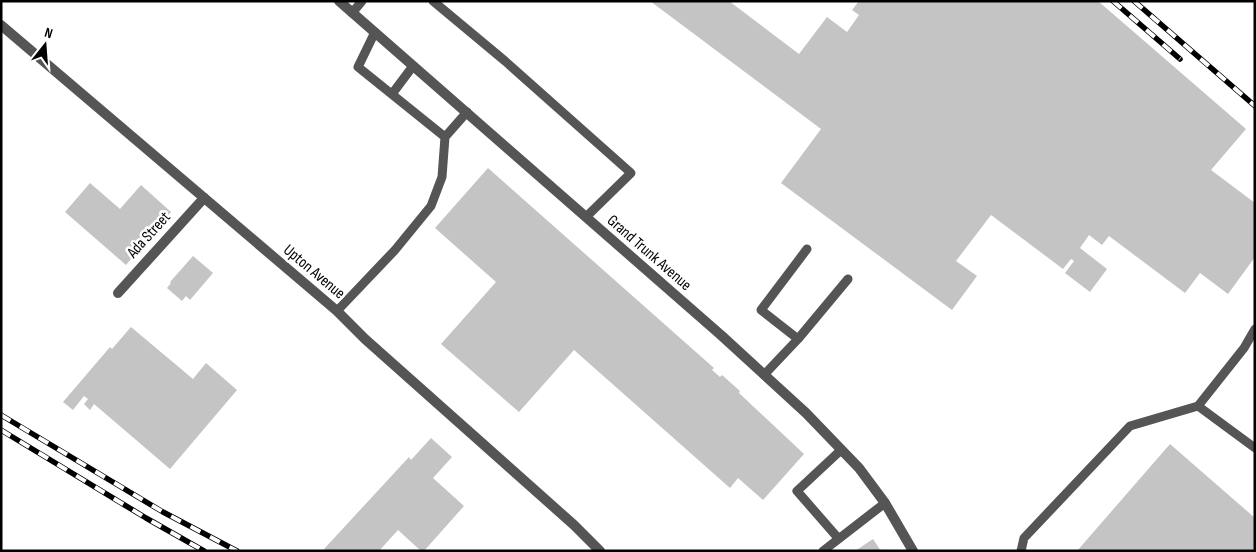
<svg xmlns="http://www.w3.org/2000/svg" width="1256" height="552" viewBox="0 0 1256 552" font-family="'Sofia Sans Condensed',sans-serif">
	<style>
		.building { fill: #c4c4c4 }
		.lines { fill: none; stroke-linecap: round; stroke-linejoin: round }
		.service { stroke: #555; stroke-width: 9 }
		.minor { stroke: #555; stroke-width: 10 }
		.tertiary { stroke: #555; stroke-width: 10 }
		.rail-casing { stroke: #000; stroke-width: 5.5 }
		.rail { stroke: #fff; stroke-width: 4; stroke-dasharray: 11; stroke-linecap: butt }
		.labels { text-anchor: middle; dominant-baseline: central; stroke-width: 5; stroke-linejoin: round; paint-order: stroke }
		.street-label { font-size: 16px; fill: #000; stroke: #fff }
	</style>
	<rect width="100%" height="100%" fill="#fff"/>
	<!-- building -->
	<path class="building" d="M650 1H729L799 54 827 17 847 32 859 15 852 10 859 1H1098L1246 129 1211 170 1255 203V257L1228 294 1200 273 1185 293 1109 236 1102 245 1089 235 1080 248 1107 269 1090 292 1065 273 1074 261 1071 259 1063 269 991 215 956 261 977 276 952 310 781 183 821 129Z
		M488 168 714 368 712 370 720 377 722 375 740 391 739 393 804 454 763 500 738 478 730 488 574 350 519 412 441 344 496 282 435 228Z
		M90 183 120 209 141 185 171 212 126 265 65 212Z
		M193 256 213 273 190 300 186 296 182 301 167 288 171 283 170 282Z
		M131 327 193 379 206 363 237 390 170 469 94 404 90 410 84 404 88 399 84 396 73 410 63 402 110 347 112 349Z
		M431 438 452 457 433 478 464 506 424 551H421L398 530 379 551H328L324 549 409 457 411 460Z
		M1170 444 1255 518V551H1077Z
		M873 539 881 551H855Z"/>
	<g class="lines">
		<!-- service -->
		<path class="service" d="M433 1 505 61 631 173 586 217
			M352 13 362 1
			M375 32 358 67 445 137
			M392 94 413 66
			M337 311 395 250 431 206 442 177 445 137 467 112
			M798 339 761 310 807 249
			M764 375 798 339 848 279
			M1198 406 1255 448
			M838 538 797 491 841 450
			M823 551 885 503
			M1021 551 1024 538 1130 426 1198 406 1244 348 1255 329"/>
		<!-- minor -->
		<path class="minor" d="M339 1 722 336 806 413 859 468 885 503 913 551
			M118 293 204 198"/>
		<!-- tertiary -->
		<path class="tertiary" d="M1 25 337 311 365 339 574 525 600 551"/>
		<defs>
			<path id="rail" d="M1113 1 1180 59
				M1134 1 1255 106
				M1 415 163 512 237 551
				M1 430 146 518 204 551"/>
		</defs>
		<!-- rail casing -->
		<use href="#rail" class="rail-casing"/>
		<!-- rail -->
		<use href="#rail" class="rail"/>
	</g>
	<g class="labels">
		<!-- street labels -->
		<g class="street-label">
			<text transform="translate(149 235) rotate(-48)">Ada Street</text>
			<text transform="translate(649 253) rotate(41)">Grand Trunk Avenue</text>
			<text transform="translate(314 272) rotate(40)">Upton Avenue</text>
		</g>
	</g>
	<!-- border -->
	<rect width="1256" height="552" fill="none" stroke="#000000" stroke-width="5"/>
	<!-- north arrow -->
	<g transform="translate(45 45) rotate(17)" stroke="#ffffff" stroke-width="4" paint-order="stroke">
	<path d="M0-4L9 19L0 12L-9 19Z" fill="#000000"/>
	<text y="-8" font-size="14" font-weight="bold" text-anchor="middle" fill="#000000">N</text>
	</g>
</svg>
